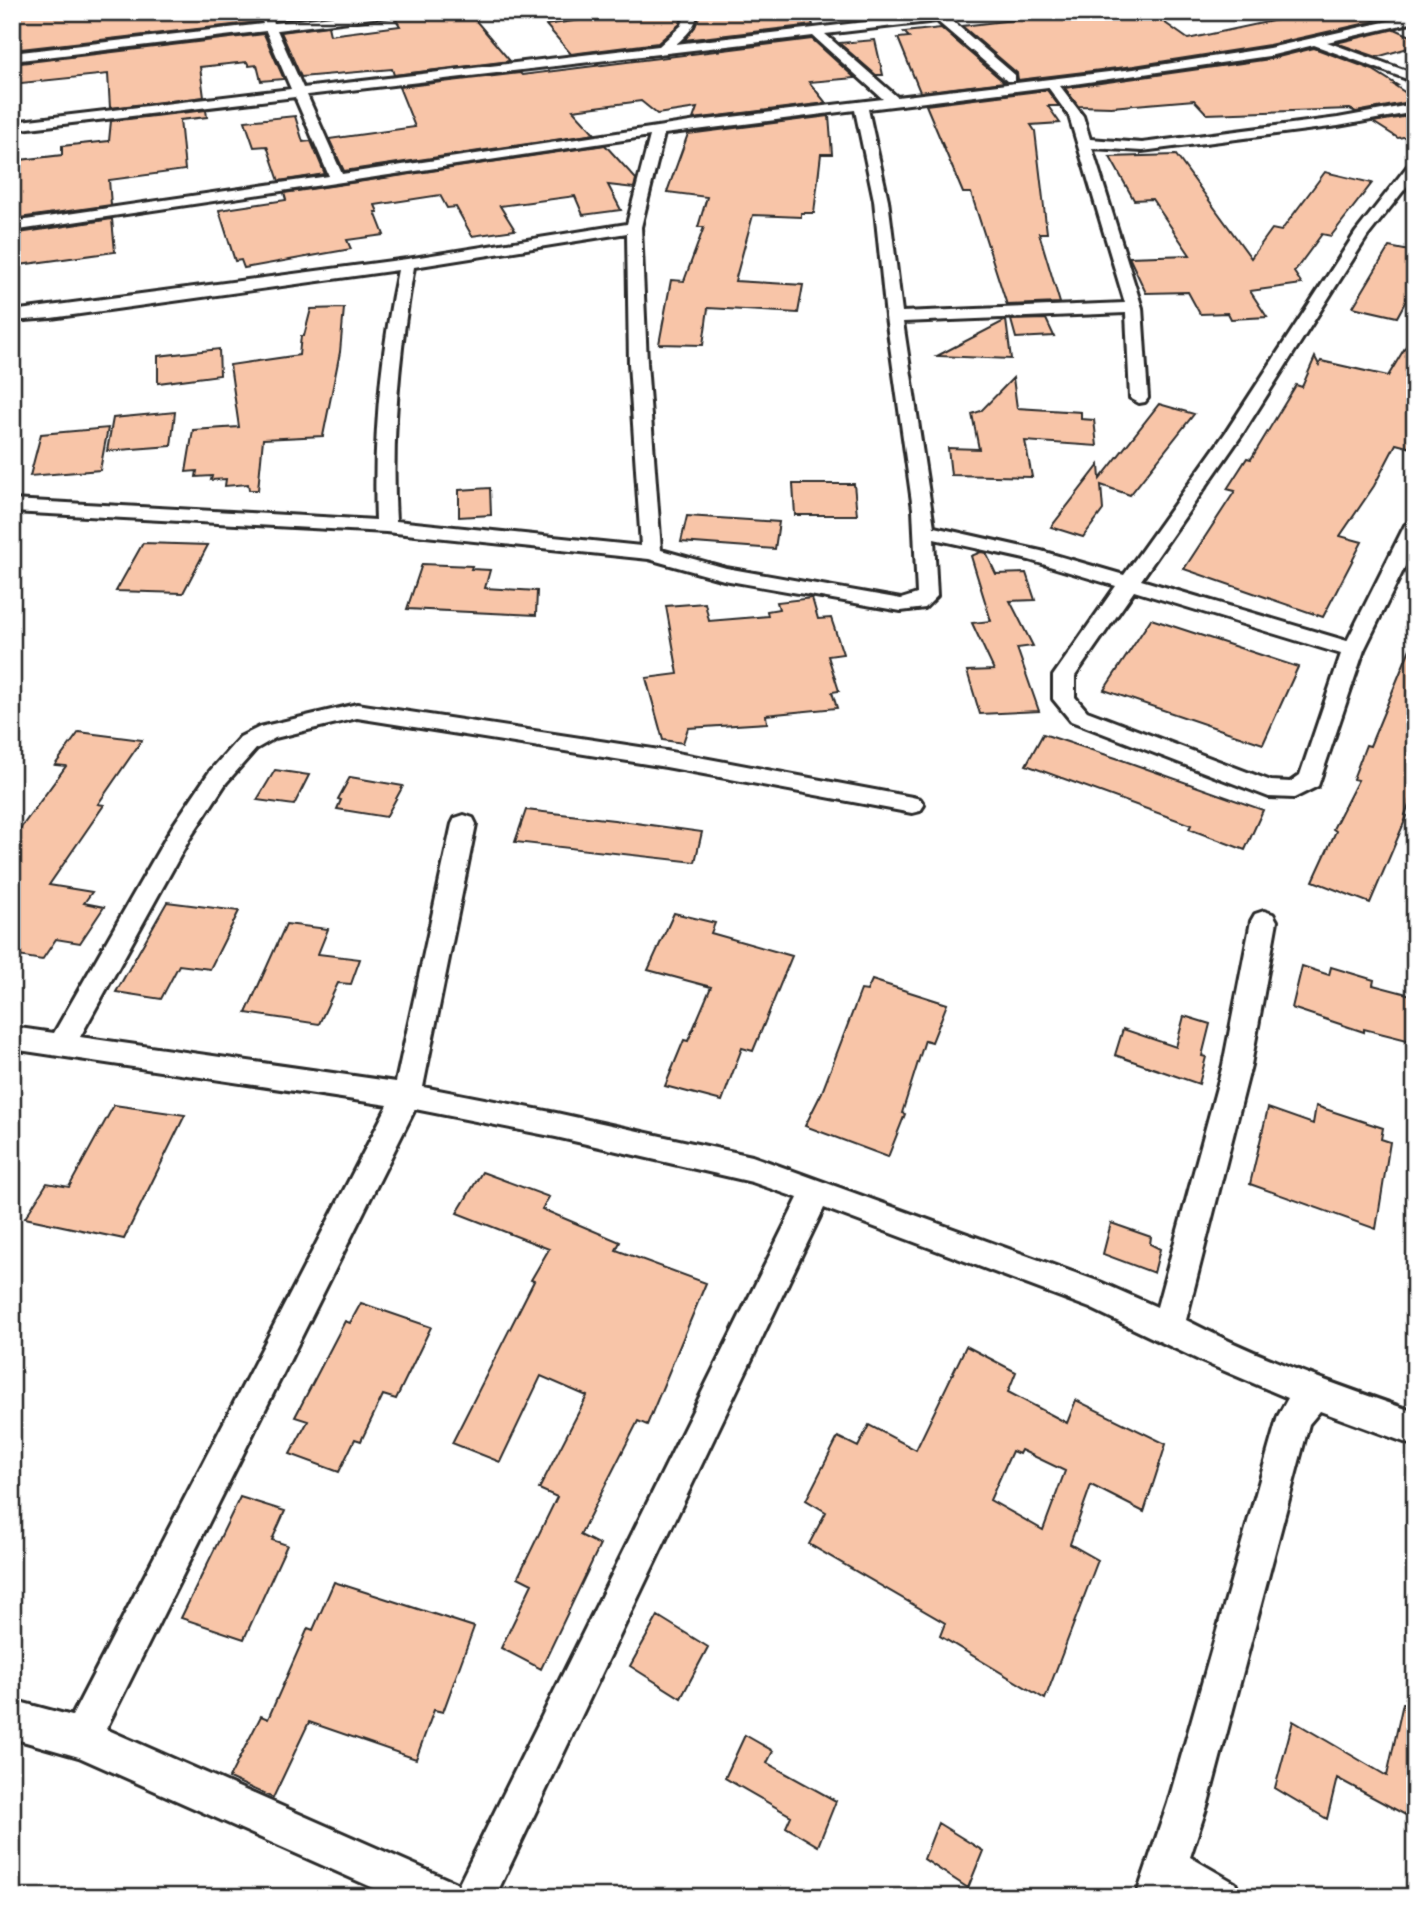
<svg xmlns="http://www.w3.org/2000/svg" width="1427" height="1909" viewBox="0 0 1427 1909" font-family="'Indie Flower',sans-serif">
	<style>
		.building { fill: #f8c5a8; stroke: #2b2b2b; stroke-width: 2; fill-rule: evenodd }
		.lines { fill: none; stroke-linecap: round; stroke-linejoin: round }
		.minor-casing { stroke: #2b2b2b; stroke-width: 6 }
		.minor { fill: #fff; fill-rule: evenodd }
	</style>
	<rect width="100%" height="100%" fill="#fff"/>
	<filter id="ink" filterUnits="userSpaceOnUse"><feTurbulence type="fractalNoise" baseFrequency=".0143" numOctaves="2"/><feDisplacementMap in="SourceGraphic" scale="14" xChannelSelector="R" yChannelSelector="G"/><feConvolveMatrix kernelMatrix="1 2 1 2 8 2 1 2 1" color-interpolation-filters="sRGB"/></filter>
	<g filter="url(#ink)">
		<!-- building -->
		<path class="building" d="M12 12H257L259 22 12 50Z
			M272 12H325L326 14 276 20Z
			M436 12 441 19 472 16 510 61 394 75 392 69 301 77 281 32 328 26 330 35 400 26 395 18Z
			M582 12H683L680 24 658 43 571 54 546 25 587 19Z
			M700 12H808L813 25 684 40 695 27Z
			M1027 12H1114L1122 17 1145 15 1151 19 1158 18 1188 39 1314 12H1356L1376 21 1269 45 1134 66 1018 80 1017 73 962 26 1031 18Z
			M941 28 1004 82 920 92 898 38 909 37 904 32Z
			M1395 29 1415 38V46L1377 57 1336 43Z
			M264 34 284 79 261 81 257 65 249 66 247 62 200 67 204 97 110 108 108 74 12 84V64Z
			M812 39 855 78 809 82 826 103 693 119 697 108 657 114 641 101 573 110 595 134 344 171 329 139 415 127 399 87 520 73 522 75Z
			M875 40 883 75H876L839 43Z
			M1314 48 1373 70 1397 85H1394L1415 99V101L1356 112 1350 109 1207 114 1194 100 1111 107 1078 106 1065 88 1270 59Z
			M1047 90 1059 106H1048L1060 123 1031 125 1035 131 1047 233H1039L1060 303 1007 305 971 193H963L926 105Z
			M206 110 207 117 180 120 185 170 109 180 111 205 19 218V201L12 202V161L62 155V146L109 141 111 121Z
			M1415 115V135L1398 138 1373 122Z
			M295 116 303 142 311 141 325 174 279 181 267 146 254 147 245 121Z
			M829 116 832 154H821L814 213H801V217L753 215 735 281 803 285 798 313 708 308 703 345 659 344 671 280 684 281 704 227H698L707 197 667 192 688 134Z
			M605 145 636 179 634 188 608 185 621 210 583 215 575 196 500 206 515 230 472 236 456 207 447 208 440 195 375 205 378 212H375L384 235 347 240 351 249 244 268 241 260 235 261 219 210 286 200 284 193Z
			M1176 155 1251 258 1272 229 1281 231 1325 172 1372 183 1331 236 1322 234 1294 272 1302 284 1250 291 1267 317 1231 319 1228 313 1200 314 1188 292 1146 293 1129 257 1190 255 1152 199 1134 200 1110 157Z
			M112 219 115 252 19 265V233Z
			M1389 247 1415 252V284L1397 317 1353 307Z
			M344 308 340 352 323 436 263 439 258 490H249L248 484 225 486 226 479 211 480 212 476 196 477 197 471 186 472 193 430 239 427 230 365 299 355 301 336H304L311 309Z
			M1046 319 1054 336 1016 338 1011 320Z
			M1006 320 1011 359 937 356Z
			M1415 331V449L1396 444 1374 486 1340 536 1362 542 1323 617 1184 569 1235 491 1227 489 1247 458 1251 459 1296 385 1302 387 1315 357 1319 365 1321 361 1388 376Z
			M219 349 220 375 158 383V356Z
			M1013 378 1017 408 1081 412V419L1094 420 1097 446 1025 441 1032 477 951 475 948 448 979 449 972 414 981 411Z
			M1159 404 1194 414 1130 495 1101 485 1103 510 1083 537 1051 527 1099 465 1100 479Z
			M175 412 171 446 107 451 113 418Z
			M108 428 100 470 30 476 41 434Z
			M793 484H854L857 515H795Z
			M490 488 491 515 459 517V490Z
			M687 516 779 522 775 549 681 542Z
			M143 543 208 545 183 593 116 591Z
			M981 552 986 553 996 574 1026 573 1035 600 1010 601 1033 646 1017 648 1039 711 980 714 967 671 994 670 972 623 991 621 971 556Z
			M422 564 472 566 471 569 490 570 485 588 537 591 536 615 407 609Z
			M812 598 818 619 831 618 843 654 828 656 839 691 832 692 837 708 766 715 767 723 688 728 683 743 663 740 646 678 678 674 666 606 705 603 709 621 768 616 767 611 779 609 777 602Z
			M1151 619 1298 667 1263 744 1104 690Z
			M1414 639 1415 788 1405 815 1407 816 1370 903 1313 881 1336 831 1333 829 1358 780 1353 779 1366 745 1370 746Z
			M79 732 142 740 98 804 104 805 49 885 92 892 84 903 104 907 80 943 56 939 42 960 12 955V840L66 766 55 765Z
			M1043 734 1122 760 1263 810 1245 850 1189 829 1191 825 1026 765Z
			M275 770 309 775 294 805 257 800Z
			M350 777 403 786 386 817 337 809 341 800 338 799Z
			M526 810 614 820 702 832 695 862 515 842Z
			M167 902 239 911 210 969 179 965 161 999 116 992Z
			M674 913 715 923 711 933 792 956 753 1051 742 1048 722 1101 665 1086 684 1040 688 1041 711 987 648 970Z
			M286 924 328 929 318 954 360 959 351 984 338 983 319 1024 246 1013Z
			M1302 966 1329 975 1331 967 1374 980 1373 985 1415 996V1042L1364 1029V1032L1292 1008Z
			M872 980 947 1004 932 1042 925 1040 902 1113 905 1114 888 1157 805 1126 822 1092 861 990 867 991Z
			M1184 1016 1210 1024 1202 1056 1206 1057 1199 1084 1115 1055 1123 1029 1176 1047Z
			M114 1105 185 1115 124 1239 25 1218 47 1183 69 1187Z
			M1316 1106 1383 1128 1381 1139 1390 1142 1376 1229 1250 1184 1268 1108 1313 1124Z
			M482 1172 549 1197 542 1209 620 1242 616 1250 706 1283 647 1425 638 1421 580 1535 600 1545 541 1669 501 1648 532 1584 518 1577 557 1497 539 1489 587 1396 541 1376 500 1462 452 1443 534 1281 531 1280 549 1249 457 1213Z
			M1111 1223 1151 1237 1150 1244 1160 1249 1154 1273 1103 1254Z
			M361 1303 431 1327 396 1399 383 1395 361 1441 355 1439 339 1472 290 1454 308 1421 295 1417 345 1321 350 1323Z
			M966 1346 1016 1372 1008 1392 1067 1423 1076 1400 1166 1444 1144 1512 1091 1485 1070 1544 1098 1560 1045 1699 940 1636 945 1623 809 1544 826 1512 806 1500 838 1437 858 1447 869 1425 916 1450ZM1021 1450 1065 1471 1043 1530 990 1500 1012 1451 1019 1454Z
			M240 1497 285 1511 272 1540 287 1545 244 1639 181 1618Z
			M334 1582 474 1627 443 1712 434 1710 416 1759 309 1722 273 1798 229 1778 261 1716 268 1719 308 1628 313 1630Z
			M658 1616 708 1647 681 1698 630 1666Z
			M1403 1703 1415 1704V1820L1337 1778 1327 1819 1275 1788 1293 1721 1387 1776Z
			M745 1735 773 1751 767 1763 836 1801 818 1846 786 1827 791 1816 725 1778Z
			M938 1823 983 1851 968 1888 924 1859Z"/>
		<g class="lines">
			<defs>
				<path id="minor" d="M259 12H269L274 23 365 12H403L397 15 277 30 303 88 659 46 682 25 686 12H698C696 26 686 36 676 44L951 12H989L983 15 950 19 1015 75V81H1007L937 21 825 34 897 97 1134 69 1269 48 1415 15V22L1327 42 1415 74V82L1314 45 1269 56 1060 86 1083 116 1090 139 1142 143 1338 118 1415 104V112L1338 126 1142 151 1092 148 1142 308 1148 398 1145 402 1139 403 1130 398 1126 313 903 322 934 527 1041 551 1124 575 1226 432 1356 232 1410 163 1415 162V176L1367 237 1243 433 1141 580 1347 641 1405 525 1415 519V546L1364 650 1318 786 1294 798 1269 797 1071 721 1053 699V676L1116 586 1029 560 934 539 937 596 925 608 901 611 724 580 649 559 386 532 12 512V500L376 520C373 436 381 352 398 270L51 318 12 321V311L407 259 627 224 650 136 12 231V222L329 176 295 97 12 130V122L291 89 266 31 12 61V53L263 24ZM813 36 883 99 697 121 342 174 307 95ZM1048 87 1069 116 1125 303 902 312 888 200 868 109ZM855 110 874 200 886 317 913 509 917 594 901 599 726 568 661 550 647 363 641 227 664 134ZM627 233 629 363 641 546 396 521C391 436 399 351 414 267ZM1134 591 1341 654 1300 775 1290 782 1271 781 1087 711 1075 697V676Z
					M357 704 666 751 912 797 920 799 924 805 920 811 912 813 666 767 357 718 275 738 256 749 226 783 190 838 80 1037 396 1082 452 824 455 818 464 815 473 818 476 824 423 1087 556 1113 752 1156 1100 1282 1157 1307 1223 1065 1251 921 1255 914 1264 911 1273 914 1277 921 1251 1065 1186 1320C1259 1358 1337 1385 1415 1412V1446L1320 1411 1309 1424 1208 1803 1190 1857 1235 1883 1241 1897H1136L1168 1803 1278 1416 1288 1398 1199 1360 1090 1308 824 1208 495 1897H394L79 1757 12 1738V1700L72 1716 388 1105 12 1049V1027L54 1033 172 827 210 771 240 737 260 727ZM415 1109 556 1137 752 1182 798 1198 458 1886 456 1883 106 1729Z"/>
			</defs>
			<!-- minor casing -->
			<use href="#minor" class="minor-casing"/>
			<!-- minor -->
			<use href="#minor" class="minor"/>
		</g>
	</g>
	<!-- margin -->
	<rect width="1427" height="1909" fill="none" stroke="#fff" stroke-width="42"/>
	<rect x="21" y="21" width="1385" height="1867" fill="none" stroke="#2b2b2b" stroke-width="2.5" filter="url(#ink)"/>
</svg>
